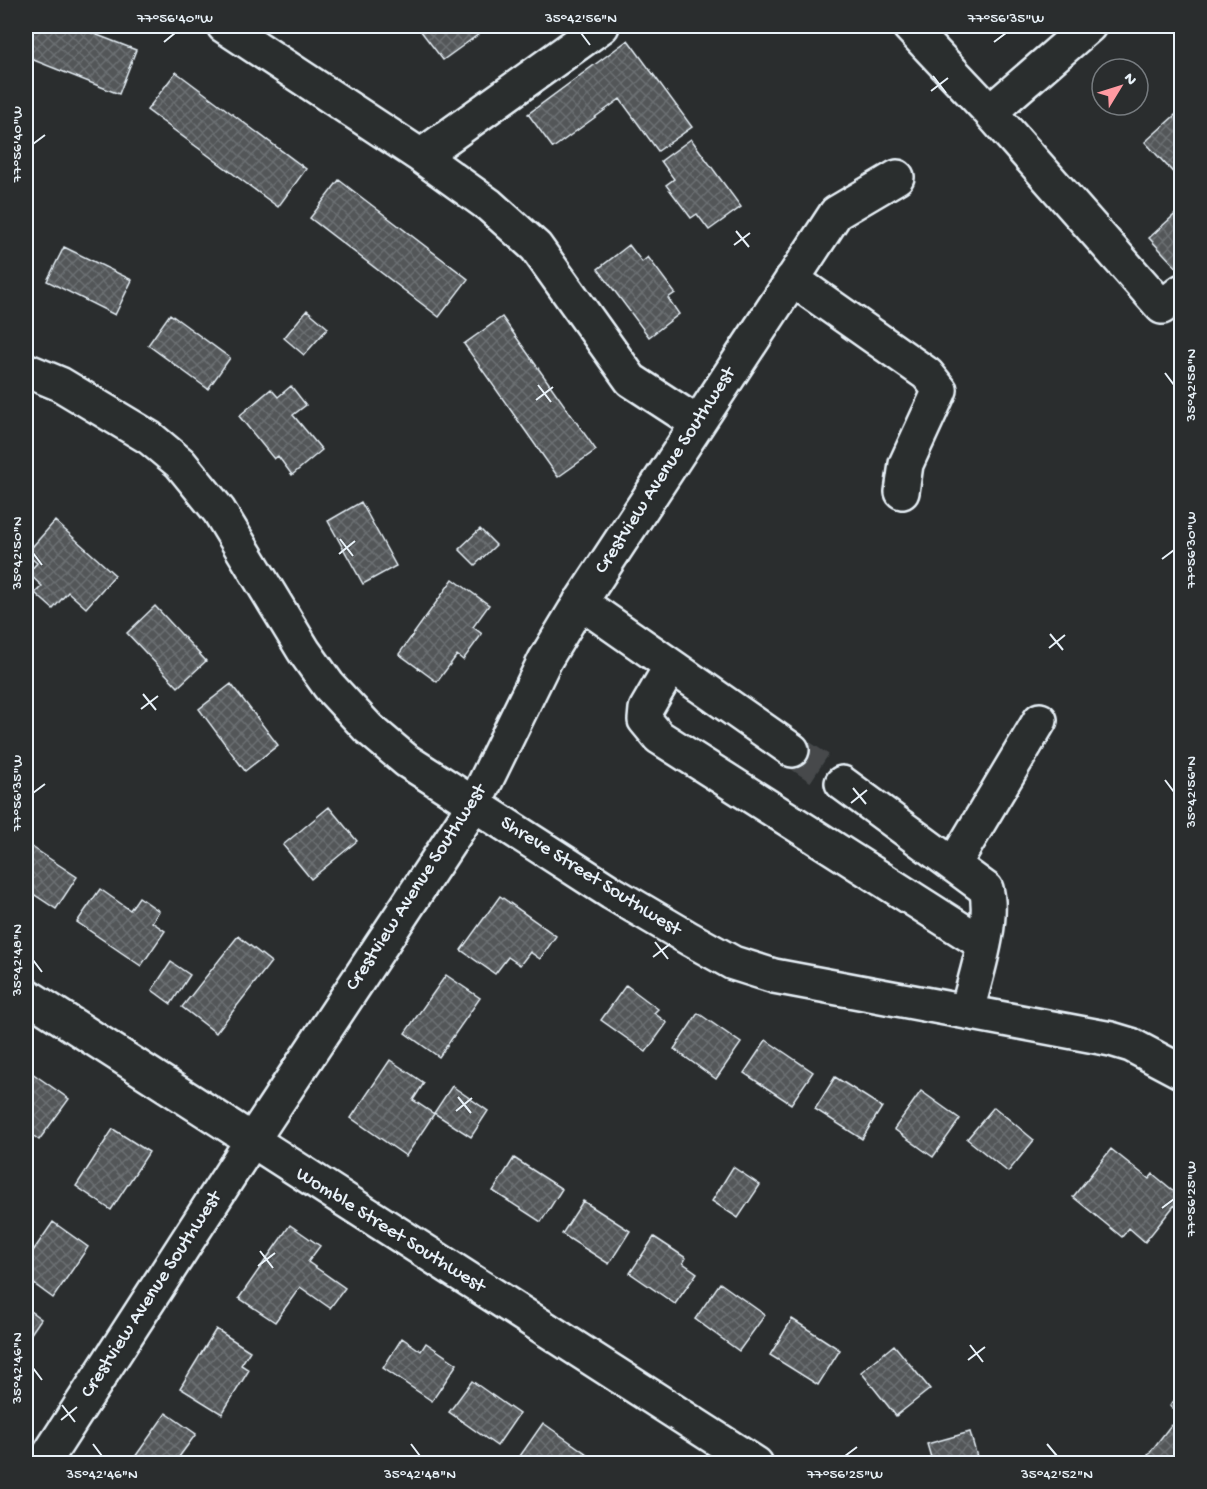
<svg xmlns="http://www.w3.org/2000/svg" width="1207" height="1489" viewBox="0 0 1207 1489" font-family="'Gochi Hand',sans-serif">
	<style>
		.building { fill: url(#building-cross-hatch); stroke: #e8f1f8; stroke-width: 1.5 }
		.lines { fill: none; stroke-linecap: round; stroke-linejoin: round }
		.minor-tunnel { stroke: #464a4c; stroke-width: 33; stroke-dasharray: 33 16; stroke-linecap: butt }
		.minor-casing { stroke: #e8f1f8; stroke-width: 38 }
		.minor { stroke: #2a2d2e; stroke-width: 33 }
		.ticks { fill: none; stroke: #e8f1f8; stroke-width: 2 }
		.labels { text-anchor: middle; dominant-baseline: central; stroke-width: 5; stroke-linejoin: round; paint-order: stroke }
		.street-label { font-size: 20px; fill: #e8f1f8; stroke: #2a2d2e }
		.neatline { fill: none; stroke: #e8f1f8; stroke-width: 2 }
		.ticks-label { font-size: 15px; text-anchor: middle; fill: #e8f1f8 }
	</style>
	<defs>
		<pattern id="building-cross-hatch" width="8" height="8" patternUnits="userSpaceOnUse" patternTransform="scale(1.5)"><rect width="8" height="8" fill="#535759"/><path d="M0 0l8 8M0 8l8-8" fill="none" stroke="#6c7072"/></pattern>
	</defs>
	<rect width="100%" height="100%" fill="#2a2d2e"/>
	<filter id="ink" filterUnits="userSpaceOnUse"><feTurbulence type="fractalNoise" baseFrequency=".0167" numOctaves="2"/><feDisplacementMap in="SourceGraphic" scale="12" xChannelSelector="R" yChannelSelector="G"/><feConvolveMatrix kernelMatrix="1 2 1 2 8 2 1 2 1" color-interpolation-filters="sRGB"/></filter>
	<g filter="url(#ink)">
		<!-- building -->
		<path class="building" d="M26 26H74L136 50 119 94 26 57Z
			M417 26H490L443 60Z
			M628 40 692 127 658 151 620 99 553 148 528 114Z
			M176 72 306 169 278 207 147 110Z
			M1182 109V182L1145 142Z
			M691 139 741 207 709 230 697 214 691 218 666 185 674 179 661 161Z
			M339 180 468 279 439 317 310 218Z
			M1182 208V262L1176 267 1149 238Z
			M629 245 642 262 648 257 675 293 668 298 679 314 649 337 598 269Z
			M64 247 132 280 115 315 47 281Z
			M307 310 328 328 304 355 284 338Z
			M170 314 230 358 208 389 148 345Z
			M502 317 596 450 558 477 464 344Z
			M291 386 306 405 293 415 322 450 292 475 278 456 274 459 239 416 271 389 278 397Z
			M361 502 396 566 363 584 328 521Z
			M55 521 115 575 86 608 68 592 53 609 35 593 42 586 28 573 37 563 26 554Z
			M480 529 496 545 475 565 459 549Z
			M453 579 489 605 473 627 482 634 463 660 457 655 437 682 399 654Z
			M155 606 206 661 178 687 127 633Z
			M231 684 278 745 245 771 199 709Z
			M329 807 357 841 311 879 283 845Z
			M26 843 77 877 56 909 26 889Z
			M100 889 130 910 139 897 159 911 152 922 165 931 141 966 77 922Z
			M500 896 556 936 540 959 530 952 520 965 508 957 495 974 461 950Z
			M238 936 271 962 216 1033 182 1007Z
			M171 962 190 975 171 1004 152 990Z
			M446 975 480 998 439 1057 405 1033Z
			M626 985 658 1009 654 1013 667 1023 646 1052 601 1020Z
			M698 1013 741 1043 716 1079 674 1049Z
			M766 1040 813 1072 791 1104 744 1073Z
			M390 1060 424 1083 413 1100 434 1114 406 1156 351 1118Z
			M32 1073 69 1099 39 1140 26 1130V1079Z
			M835 1077 882 1107 862 1139 815 1109Z
			M452 1086 488 1111 471 1137 434 1113Z
			M921 1091 960 1119 933 1157 894 1129Z
			M994 1107 1034 1140 1008 1172 967 1139Z
			M113 1129 149 1152 111 1210 76 1186Z
			M1111 1149 1149 1179 1153 1174 1181 1197 1145 1242 1129 1228 1122 1237 1073 1197Z
			M514 1158 562 1189 541 1222 493 1191Z
			M733 1167 760 1185 738 1218 712 1201Z
			M583 1201 630 1231 609 1264 562 1234Z
			M53 1222 88 1247 53 1298 26 1278V1261Z
			M290 1225 320 1246 308 1262 345 1288 330 1308 300 1287 275 1322 239 1298Z
			M654 1237 686 1258 683 1263 697 1273 675 1304 630 1273Z
			M720 1283 765 1315 739 1351 695 1319Z
			M26 1308 41 1319 26 1341Z
			M792 1319 840 1350 818 1385 770 1355Z
			M216 1329 250 1351 241 1365 249 1370 222 1414 180 1388Z
			M402 1338 421 1351 426 1343 457 1364 432 1401 383 1368Z
			M894 1345 930 1389 896 1416 861 1372Z
			M472 1381 519 1414 497 1446 449 1412Z
			M1182 1390V1414L1170 1406Z
			M166 1413 196 1434 179 1457 187 1464H130Z
			M543 1423 587 1454 581 1464H530L520 1456Z
			M1171 1425 1182 1433V1464H1158L1148 1455Z
			M970 1432 979 1464H933L927 1444Z"/>
		<g class="lines">
			<!-- minor-tunnel -->
			<path class="minor-tunnel" d="M792 750 842 783"/>
			<defs>
				<path id="minor" d="M224 26 421 156 489 205 536 247 631 380 697 423
					M909 26 990 112 1089 26
					M990 112 1162 307 1182 291
					M421 156 602 26
					M792 279 927 374 940 390 906 464 902 492
					M26 370 60 384 150 438 180 463 219 511 304 651 329 686 368 728 407 761 612 893 690 939 733 963 774 976 1111 1039 1131 1045 1182 1072
					M580 602 792 750
					M671 666 646 709 645 720 659 737 982 943
					M842 783 986 889C995 921 975 978 967 1011
					M954 864 1040 720
					M26 995 756 1464
					M43 1464 251 1142 474 805 545 660 574 612 836 213 897 177"/>
			</defs>
			<!-- minor casing -->
			<use href="#minor" class="minor-casing"/>
			<!-- minor -->
			<use href="#minor" class="minor"/>
		</g>
	</g>
	<!-- ticks -->
	<path class="ticks" d="M581 33 590 45M164 42 175 33M994 42 1006 33M933 76 946 93M931 91 948 78M33 144 45 135M736 231 749 247M734 245 750 233M1165 373 1174 385M538 385 551 402M536 400 553 387M340 539 353 556M33 553 42 565M339 554 355 541M1162 559 1174 550M1050 634 1063 650M1049 648 1065 635M143 694 156 710M141 709 158 696M1165 780 1174 792M853 788 866 804M33 793 45 784M851 803 867 790M655 942 668 959M653 957 670 944M33 960 42 972M458 1097 471 1113M456 1111 472 1098M1162 1208 1174 1199M260 1251 273 1268M258 1266 275 1253M970 1345 983 1362M968 1360 985 1347M33 1368 42 1380M62 1405 75 1422M61 1420 77 1407M93 1444 102 1456M411 1444 420 1456M1047 1444 1057 1456M845 1456 857 1447"/>
	<g class="labels">
		<!-- street labels -->
		<g class="street-label">
			<text transform="translate(666 471) rotate(-57)">Crestview Avenue Southwest</text>
			<text transform="translate(590 877) rotate(32)">Shreve Street Southwest</text>
			<text transform="translate(417 888) rotate(-57)">Crestview Avenue Southwest</text>
			<text transform="translate(390 1231) rotate(32)">Womble Street Southwest</text>
			<text transform="translate(152 1295) rotate(-57)">Crestview Avenue Southwest</text>
		</g>
	</g>
	<!-- margin -->
	<rect width="1207" height="1489" fill="none" stroke="#2a2d2e" stroke-width="66"/>
	<!-- north arrow -->
	<g transform="translate(1120 87) rotate(52)"><circle r="28" fill="#2a2d2e" stroke="#767b7f" stroke-width="1.5"/>
	<path d="M0-4.5L10 22L0 15L-10 22Z" fill="#ff9aa2"/>
	<text y="-9" font-size="16" font-weight="bold" text-anchor="middle" fill="#e8f1f8">N</text>
	</g>
	<rect x="33" y="33" width="1141" height="1423" class="neatline"/>
	<g class="ticks-label">
		<text x="175" y="22">77°56'40"W</text>
		<text x="581" y="22">35°42'56"N</text>
		<text x="1006" y="22">77°56'35"W</text>
		<text transform="translate(16 144) rotate(-90)" y="5">77°56'40"W</text>
		<text transform="translate(1190 385) rotate(-90)" y="5">35°42'58"N</text>
		<text transform="translate(1190 550) rotate(-90)" y="5">77°56'30"W</text>
		<text transform="translate(16 553) rotate(-90)" y="5">35°42'50"N</text>
		<text transform="translate(1190 792) rotate(-90)" y="5">35°42'56"N</text>
		<text transform="translate(16 793) rotate(-90)" y="5">77°56'35"W</text>
		<text transform="translate(16 960) rotate(-90)" y="5">35°42'48"N</text>
		<text transform="translate(1190 1199) rotate(-90)" y="5">77°56'25"W</text>
		<text transform="translate(16 1368) rotate(-90)" y="5">35°42'46"N</text>
		<text x="102" y="1478">35°42'46"N</text>
		<text x="420" y="1478">35°42'48"N</text>
		<text x="845" y="1478">77°56'25"W</text>
		<text x="1057" y="1478">35°42'52"N</text>
	</g>
</svg>
